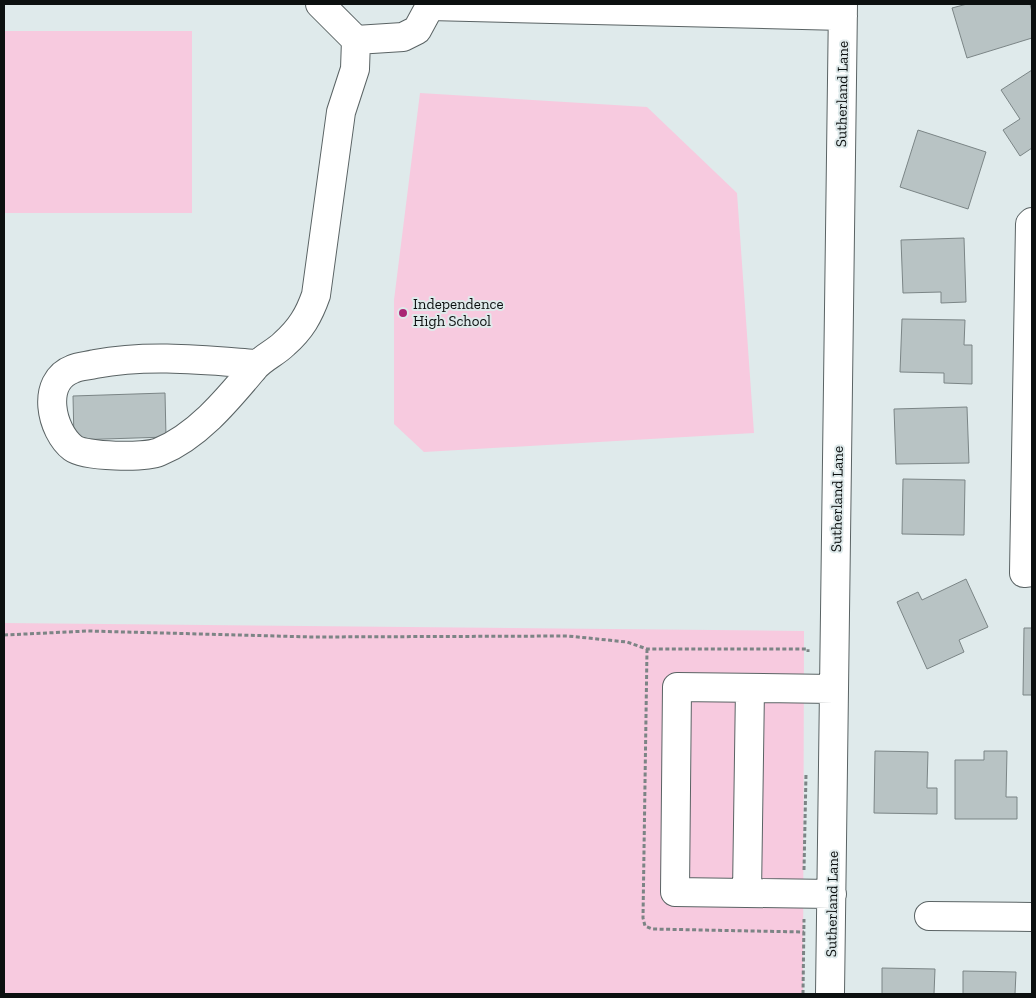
<svg xmlns="http://www.w3.org/2000/svg" width="1036" height="998" viewBox="0 0 1036 998" font-family="'Zilla Slab',serif">
	<style>
		.green { fill: #f7cadf }
		.building { fill: #b8c3c4; stroke: #7b8586 }
		.lines { fill: none; stroke-linecap: round; stroke-linejoin: round }
		.minor-casing { stroke: #5a6364; stroke-width: 30 }
		.path { stroke: #7c8485; stroke-width: 3; stroke-dasharray: 4 2.5; stroke-linecap: butt }
		.minor { stroke: #fff; stroke-width: 28 }
		.poi-dot { fill: #a92774; stroke: #dfeaeb; stroke-width: 2 }
		.labels { text-anchor: middle; dominant-baseline: central; stroke-width: 4; stroke-linejoin: round; paint-order: stroke }
		.street-label { font-size: 15px; fill: #0c1010; stroke: #dfeaeb }
		.poi-label { font-size: 15px; fill: #0c1010; stroke: #dfeaeb; text-anchor: start }
	</style>
	<rect width="100%" height="100%" fill="#dfeaeb"/>
	<!-- green -->
	<path class="green" d="M4 31H192V213H4Z
		M420 93 647 107 737 193 754 433 424 452 394 424V300Z
		M4 623 804 631 803 994H4Z"/>
	<!-- building -->
	<path class="building" d="M967 4H1030L1032 12V38L967 58 952 8Z
		M1032 70V148L1020 156 1003 130 1020 119 1001 90Z
		M918 130 986 152 968 209 900 187Z
		M964 238 966 302 941 303V292L903 293 901 240Z
		M902 319 965 320 964 345H972V384L944 383V373L900 372Z
		M165 393 166 437 74 440 73 396Z
		M967 407 969 463 896 464 894 409Z
		M903 479 965 480 964 535 902 534Z
		M966 579 988 627 959 640 964 652 927 669 897 602 918 592 922 600Z
		M1024 628H1032V695H1023Z
		M875 751 928 752 927 788H937V814L874 813Z
		M984 751H1007L1006 797H1017V819H955V760H984Z
		M882 968 935 969 934 994H882Z
		M963 971 1016 972 1015 994H963Z"/>
	<g class="lines">
		<defs>
			<path id="minor" d="M320 4 356 40
				M430 4V6L843 16
				M1032 222 1030 224 1024 573 1032 572
				M257 364C203 360 149 354 95 364 88 366 79 366 73 369 40 381 51 431 73 448 85 457 145 458 159 452 198 436 228 399 254 368 262 358 275 353 284 344 301 329 309 315 316 295L341 112 355 69 356 40 403 37 417 30 430 6
				M747 893 750 688
				M832 894 675 892 677 687 834 689
				M929 916 1032 917
				M830 994 843 4"/>
		</defs>
		<!-- minor casing -->
		<use href="#minor" class="minor-casing"/>
		<!-- path -->
		<path class="path" d="M4 635 88 631 313 637 568 636 627 642 647 649H808V652
			M647 649 643 918 645 926 652 929 804 932
			M804 870 806 774
			M803 994 804 919"/>
		<!-- minor -->
		<use href="#minor" class="minor"/>
	</g>
	<!-- markers -->
	<circle class="poi-dot" cx="403" cy="313" r="5"/>
	<g class="labels">
		<!-- street labels -->
		<g class="street-label">
			<text transform="translate(842 94) rotate(-89)">Sutherland Lane</text>
			<text transform="translate(837 499) rotate(-89)">Sutherland Lane</text>
			<text transform="translate(832 904) rotate(-89)">Sutherland Lane</text>
		</g>
		<!-- poi labels -->
		<g class="poi-label">
			<text x="413" y="304">Independence<tspan x="413" dy="17">High School</tspan></text>
		</g>
	</g>
	<!-- border -->
	<rect width="1036" height="998" fill="none" stroke="#0c1010" stroke-width="10"/>
</svg>
